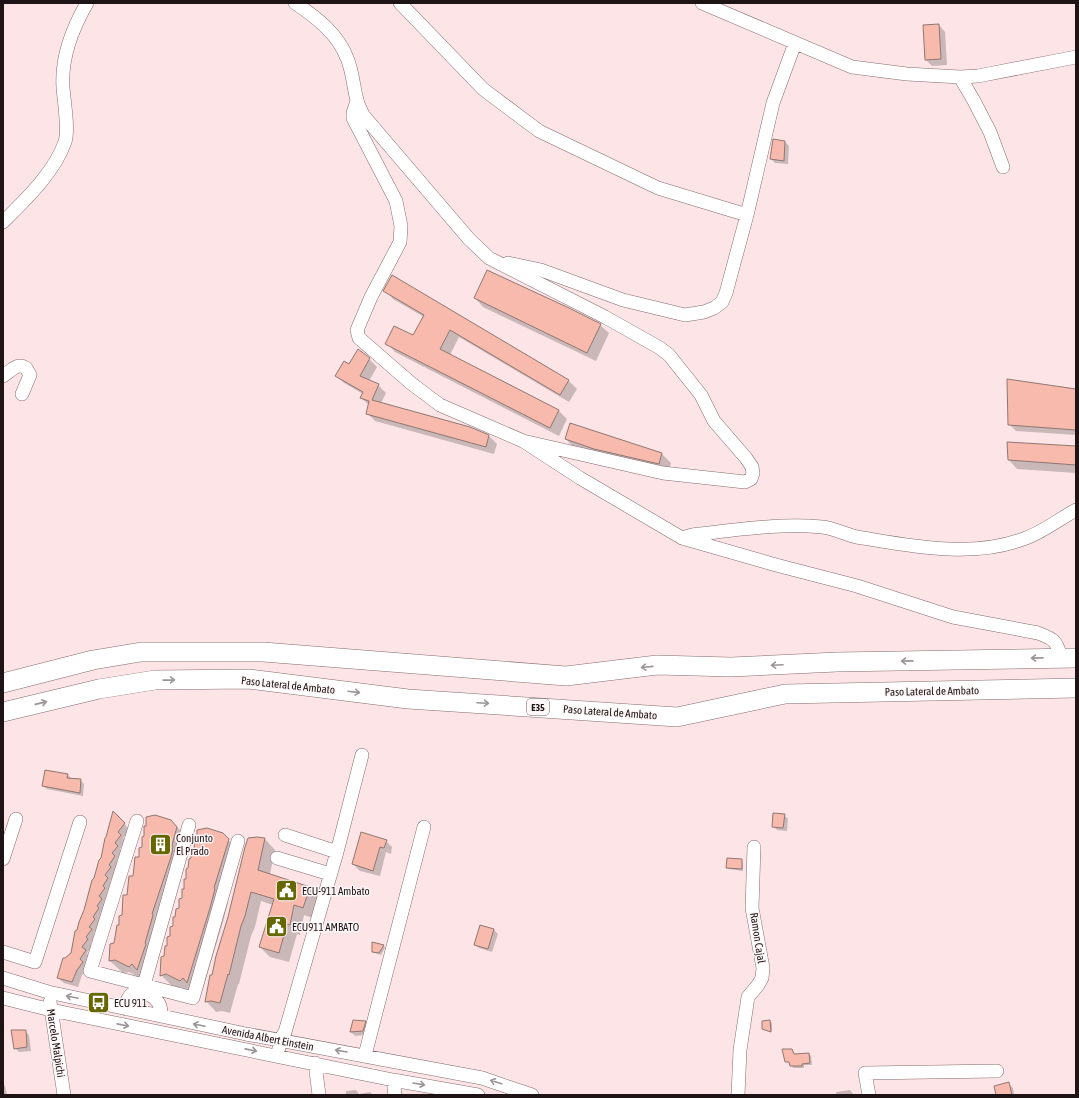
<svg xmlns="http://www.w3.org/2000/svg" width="1079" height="1098" viewBox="0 0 1079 1098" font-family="'Asap Condensed',sans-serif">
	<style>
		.shadow { fill: #0003 }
		.building { fill: #f7baac; stroke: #8f7772 }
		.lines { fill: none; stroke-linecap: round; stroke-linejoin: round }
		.minor-casing { stroke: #846b6d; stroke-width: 14 }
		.highway-casing { stroke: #846b6d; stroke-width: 20 }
		.minor { stroke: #fff; stroke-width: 13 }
		.highway { stroke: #fff; stroke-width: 19 }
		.oneway { stroke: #9a9596 }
		.labels { text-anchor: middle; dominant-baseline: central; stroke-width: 3; stroke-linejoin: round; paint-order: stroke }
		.shield { fill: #fdf7f8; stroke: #615859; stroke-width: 1 }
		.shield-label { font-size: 10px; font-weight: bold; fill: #1e1415 }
		.street-label { font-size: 11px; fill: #1e1415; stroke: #fdf7f8 }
		.poi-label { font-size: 11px; fill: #1e1415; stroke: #fdf7f8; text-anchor: start }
	</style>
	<rect width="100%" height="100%" fill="#fde5e7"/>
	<!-- shadow -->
	<path class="shadow" d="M939 25 945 32 947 65 932 66 926 60Z
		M774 141 785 142 789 146 788 164 775 163 771 159Z
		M385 290 568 380 577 389 569 402 459 337 450 355 559 411 567 419 559 436 395 352 387 343 414 337 424 317 393 299Z
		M475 298 600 325 609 333 596 361 483 307Z
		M369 359 377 367 369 381 378 385 386 393 381 403 470 428 489 436 497 444 494 454 375 421 367 413 369 405 361 398 363 394 344 383 336 376 350 365Z
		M1076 390V435L1016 431 1009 424Z
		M571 424 662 454 671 463 668 472 574 448 566 439Z
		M1076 447V473L1017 469 1009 460Z
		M45 771 68 775 72 779 80 780 84 784 83 796 47 789 43 786Z
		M114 813 130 830 123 838 126 841 120 849 122 852 117 860 120 863 114 871 116 873 110 882 113 884 107 892 109 894 104 902 107 905 104 914 98 923 100 926 94 933 96 936 91 943 93 945 87 953 91 957 85 965 88 968 82 975 78 987 64 983 58 978 66 959 72 954 78 930 102 858Z
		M784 815 788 819 787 831 777 830 773 826Z
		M171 821 184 834 142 979 129 972 123 973 110 961 111 945 115 944 128 896 143 848Z
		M222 834 241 853 227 902 228 903 223 922 201 995 194 993 180 987 174 988 161 975 168 946 180 909 187 880Z
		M265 839 275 850 270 874 310 887 320 898 313 918 304 915 300 935 297 934 289 962 270 957 260 947 273 905 261 901 255 927 251 936 239 984H238L230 1013 222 1011 216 1012 206 1001Z
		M386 841 392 847 391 854 386 852 380 876 360 871 353 864Z
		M741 860 743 862V871L729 869 727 868Z
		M480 926 494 930 498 934 492 952 479 948 475 944Z
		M373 944 384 946 385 948 381 955 375 953 373 952Z
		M354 1021 365 1022 369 1026 366 1035 355 1036 351 1032Z
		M770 1021 772 1023V1031L763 1029Z
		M25 1031 29 1035 31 1051 19 1052 15 1048Z
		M792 1050 795 1055 809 1054 811 1056 812 1065H804V1068H793L790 1063 786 1061Z
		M1008 1083 1013 1088 1014 1095H997Z
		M3 1084 5 1086 7 1095H3Z
		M356 1090 359 1094 370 1092 373 1095H346V1091Z
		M850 1090 854 1095H836V1092Z"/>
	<!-- building -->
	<path class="building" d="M939 24 941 59 925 60 923 25Z
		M773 139 785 141 784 161 770 159Z
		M487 270 569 308 601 324 587 353 474 298Z
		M392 275 569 380 560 395 450 330 440 349 559 410 550 428 385 344 394 326 413 335 424 315 383 291Z
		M358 349 370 358 360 376 379 384 372 400 470 427 489 435 486 447 366 414 369 401 360 398 363 392 335 376 344 361 349 364Z
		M1007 379 1076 389V430L1008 425Z
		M570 423 662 453 659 464 594 449 565 439Z
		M1007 442 1076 446V465L1008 460Z
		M45 770 68 774 67 778 81 779 80 793 42 786Z
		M113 811 125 823 118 832 121 835 115 843 118 846 112 853 115 856 109 865 111 867 105 875 108 878 103 886 105 888 99 896 102 899 97 906 99 908 93 917 95 919 89 927 92 929 86 937 88 939 82 947 86 950 80 959 83 962 77 970 72 982 57 978 63 958H65L71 953 75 931 77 930 79 922 84 910 92 880 94 878 99 860 101 858 105 838 106 837Z
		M773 813 785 814 783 828 772 827Z
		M155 815 171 820 177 827 172 845 173 847 171 857 152 914 153 915 145 943 146 944 137 970 132 964 129 967 115 960 109 961 110 944 114 943 117 925H119V916L122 915 123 895H127L129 876H133L135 857H139V848L142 847V837L144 836V826H146V817Z
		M207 828 223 833 229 839 214 888 215 889 210 908 187 983 183 978 180 981 166 974 160 976 161 957 164 956 165 946H167V937L170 936V927L173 926V917H175L176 909 179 908V899L182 898V889H184V879H186V869L188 868 189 859 191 858V849H194L195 839H197V830Z
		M361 832 387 840 384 848 380 847 373 871 352 864Z
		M257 837 265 838 258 870 310 887 303 908 294 905 290 925 287 924 279 953 259 947 274 899 251 892 245 916 241 926 229 975 228 974 220 1003 211 1001 205 1002 210 975H212L216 956 228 917 245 847 248 838Z
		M727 858 742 859V869L726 868Z
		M480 925 494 929 488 949 474 945Z
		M372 942 384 945 379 953 372 952Z
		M353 1020 366 1021 363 1031 350 1032Z
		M770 1020 771 1032 762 1029V1021Z
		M11 1030H26L27 1047 14 1049Z
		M782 1049H792L794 1054 809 1053 810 1063 802 1064V1066H790L789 1062H785Z
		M1009 1082 1012 1095H996L994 1086Z"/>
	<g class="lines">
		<defs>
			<path id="minor" d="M295 3C316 17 338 34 347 58 353 72 353 86 357 100 358 105 361 110 363 115L469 239 489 258 605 317 660 348 669 355 701 395 714 421 746 458 752 467 753 473 751 479 745 482 663 473 523 441 580 478 682 538 776 565 857 586 953 617 1038 633C1054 639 1057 641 1061 658
				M400 3 483 89 539 131 658 188 747 215
				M702 3 852 67 907 74 960 77 978 76 1076 57
				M960 77 974 101 990 132 1003 167
				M357 101 353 113V118L396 201 401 226 400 242 371 297 357 330 359 338 412 384 440 405 523 441
				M3 222C25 200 54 173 65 142 69 129 64 102 63 87 61 57 72 29 87 3
				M508 263 541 270 623 300 685 315 704 312 714 308 722 302 726 293 747 215 773 103 795 43
				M3 376C11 371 17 362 26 368L30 375 22 394
				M682 538 692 535C735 530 779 523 822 527 834 528 846 535 857 537 912 546 973 559 1026 538 1041 533 1061 518 1076 510
				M137 821 90 971 193 998 238 841
				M285 835 337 852
				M277 858 330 874
				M3 859 16 819
				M3 952 35 962 80 822
				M3 978 48 992 246 1034 482 1078 532 1095
				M142 992 189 825
				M3 998 51 1010 393 1080 478 1095
				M50 1002 64 1095
				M126 1009C126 1006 126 1002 128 999 133 987 151 993 157 1001 161 1005 161 1011 161 1016
				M279 1048 280 1040 285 1032 337 852 362 755
				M365 1055 424 827
				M315 1063 319 1095
				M393 1080 395 1095
				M738 1095 740 1050 748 997 758 985 762 978 763 968 752 908 754 847
				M869 1095 865 1073 997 1071"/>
			<path id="highway" d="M3 683 93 660 141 652H263L566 676 657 665 731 667 837 662 1076 658
				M3 712 99 689 155 680 249 679 408 699 677 717 785 694 1076 688"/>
		</defs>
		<!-- minor casing -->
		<use href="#minor" class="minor-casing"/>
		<!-- highway casing -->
		<use href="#highway" class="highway-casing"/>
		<!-- minor -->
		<use href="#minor" class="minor"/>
		<!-- highway -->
		<use href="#highway" class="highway"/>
	</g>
	<!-- one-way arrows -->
	<defs><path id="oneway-shaft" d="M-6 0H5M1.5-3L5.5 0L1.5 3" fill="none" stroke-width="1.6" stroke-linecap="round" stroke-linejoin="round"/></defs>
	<g class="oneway">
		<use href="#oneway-shaft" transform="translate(1037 658) rotate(179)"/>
		<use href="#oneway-shaft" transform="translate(907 661) rotate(179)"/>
		<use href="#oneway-shaft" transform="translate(777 665) rotate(177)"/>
		<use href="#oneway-shaft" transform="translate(647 667) rotate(174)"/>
		<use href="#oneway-shaft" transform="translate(169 680) rotate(-1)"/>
		<use href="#oneway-shaft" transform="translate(354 692) rotate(7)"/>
		<use href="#oneway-shaft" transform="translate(41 703) rotate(-13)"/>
		<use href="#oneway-shaft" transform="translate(483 703) rotate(3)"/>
		<use href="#oneway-shaft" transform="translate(72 997) rotate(-168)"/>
		<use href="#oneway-shaft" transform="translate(123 1025) rotate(11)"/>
		<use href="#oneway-shaft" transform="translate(199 1025) rotate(-168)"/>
		<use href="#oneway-shaft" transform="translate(251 1050) rotate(11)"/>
		<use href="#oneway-shaft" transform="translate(341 1051) rotate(-170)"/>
		<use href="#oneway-shaft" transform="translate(496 1082) rotate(-162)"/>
		<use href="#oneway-shaft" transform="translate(419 1084) rotate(10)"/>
	</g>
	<!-- icons -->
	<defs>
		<symbol id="building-square" viewBox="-11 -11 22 22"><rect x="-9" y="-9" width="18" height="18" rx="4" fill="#676701" stroke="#fdf7f8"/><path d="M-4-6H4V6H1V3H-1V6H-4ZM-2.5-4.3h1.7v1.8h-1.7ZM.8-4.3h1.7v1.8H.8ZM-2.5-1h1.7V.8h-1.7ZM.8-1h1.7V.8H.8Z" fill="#fff"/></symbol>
		<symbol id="civic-square" viewBox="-11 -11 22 22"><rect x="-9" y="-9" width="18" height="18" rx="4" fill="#676701" stroke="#fdf7f8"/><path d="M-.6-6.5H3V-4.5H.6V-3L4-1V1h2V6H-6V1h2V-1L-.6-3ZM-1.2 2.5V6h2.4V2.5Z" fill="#fff"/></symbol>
		<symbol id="bus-square" viewBox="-11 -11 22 22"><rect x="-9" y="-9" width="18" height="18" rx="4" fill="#676701" stroke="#fdf7f8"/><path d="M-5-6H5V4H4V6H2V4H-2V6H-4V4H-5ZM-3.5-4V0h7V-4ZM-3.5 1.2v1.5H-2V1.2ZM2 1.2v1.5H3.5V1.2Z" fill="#fff"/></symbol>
	</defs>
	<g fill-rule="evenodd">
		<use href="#building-square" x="148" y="832" width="25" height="25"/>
		<use href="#civic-square" x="274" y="878" width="25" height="25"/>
		<use href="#civic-square" x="264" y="914" width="25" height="25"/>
		<use href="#bus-square" x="86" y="990" width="25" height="25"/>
	</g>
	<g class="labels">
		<!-- shield labels -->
		<rect class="shield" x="527" y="699" width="22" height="16" rx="3"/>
		<g class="shield-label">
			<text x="538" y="707">E35</text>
		</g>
		<!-- street labels -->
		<g class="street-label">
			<text transform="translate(288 685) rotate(6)">Paso Lateral de Ambato</text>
			<text transform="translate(932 691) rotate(-1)">Paso Lateral de Ambato</text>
			<text transform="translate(610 712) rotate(4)">Paso Lateral de Ambato</text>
			<text transform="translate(758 938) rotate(81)">Ramon Cajal</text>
			<text transform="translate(268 1038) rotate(11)">Avenida Albert Einstein</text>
			<text transform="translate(56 1043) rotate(81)">Marcelo Malpichi</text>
		</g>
		<!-- poi labels -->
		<g class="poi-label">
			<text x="176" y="838">Conjunto<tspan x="176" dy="13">El Prado</tspan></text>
			<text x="302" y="891">ECU-911 Ambato</text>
			<text x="292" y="927">ECU911 AMBATO</text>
			<text x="114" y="1003">ECU 911</text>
		</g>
	</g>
	<!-- border -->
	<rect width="1079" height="1098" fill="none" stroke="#1e1415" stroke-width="8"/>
</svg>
